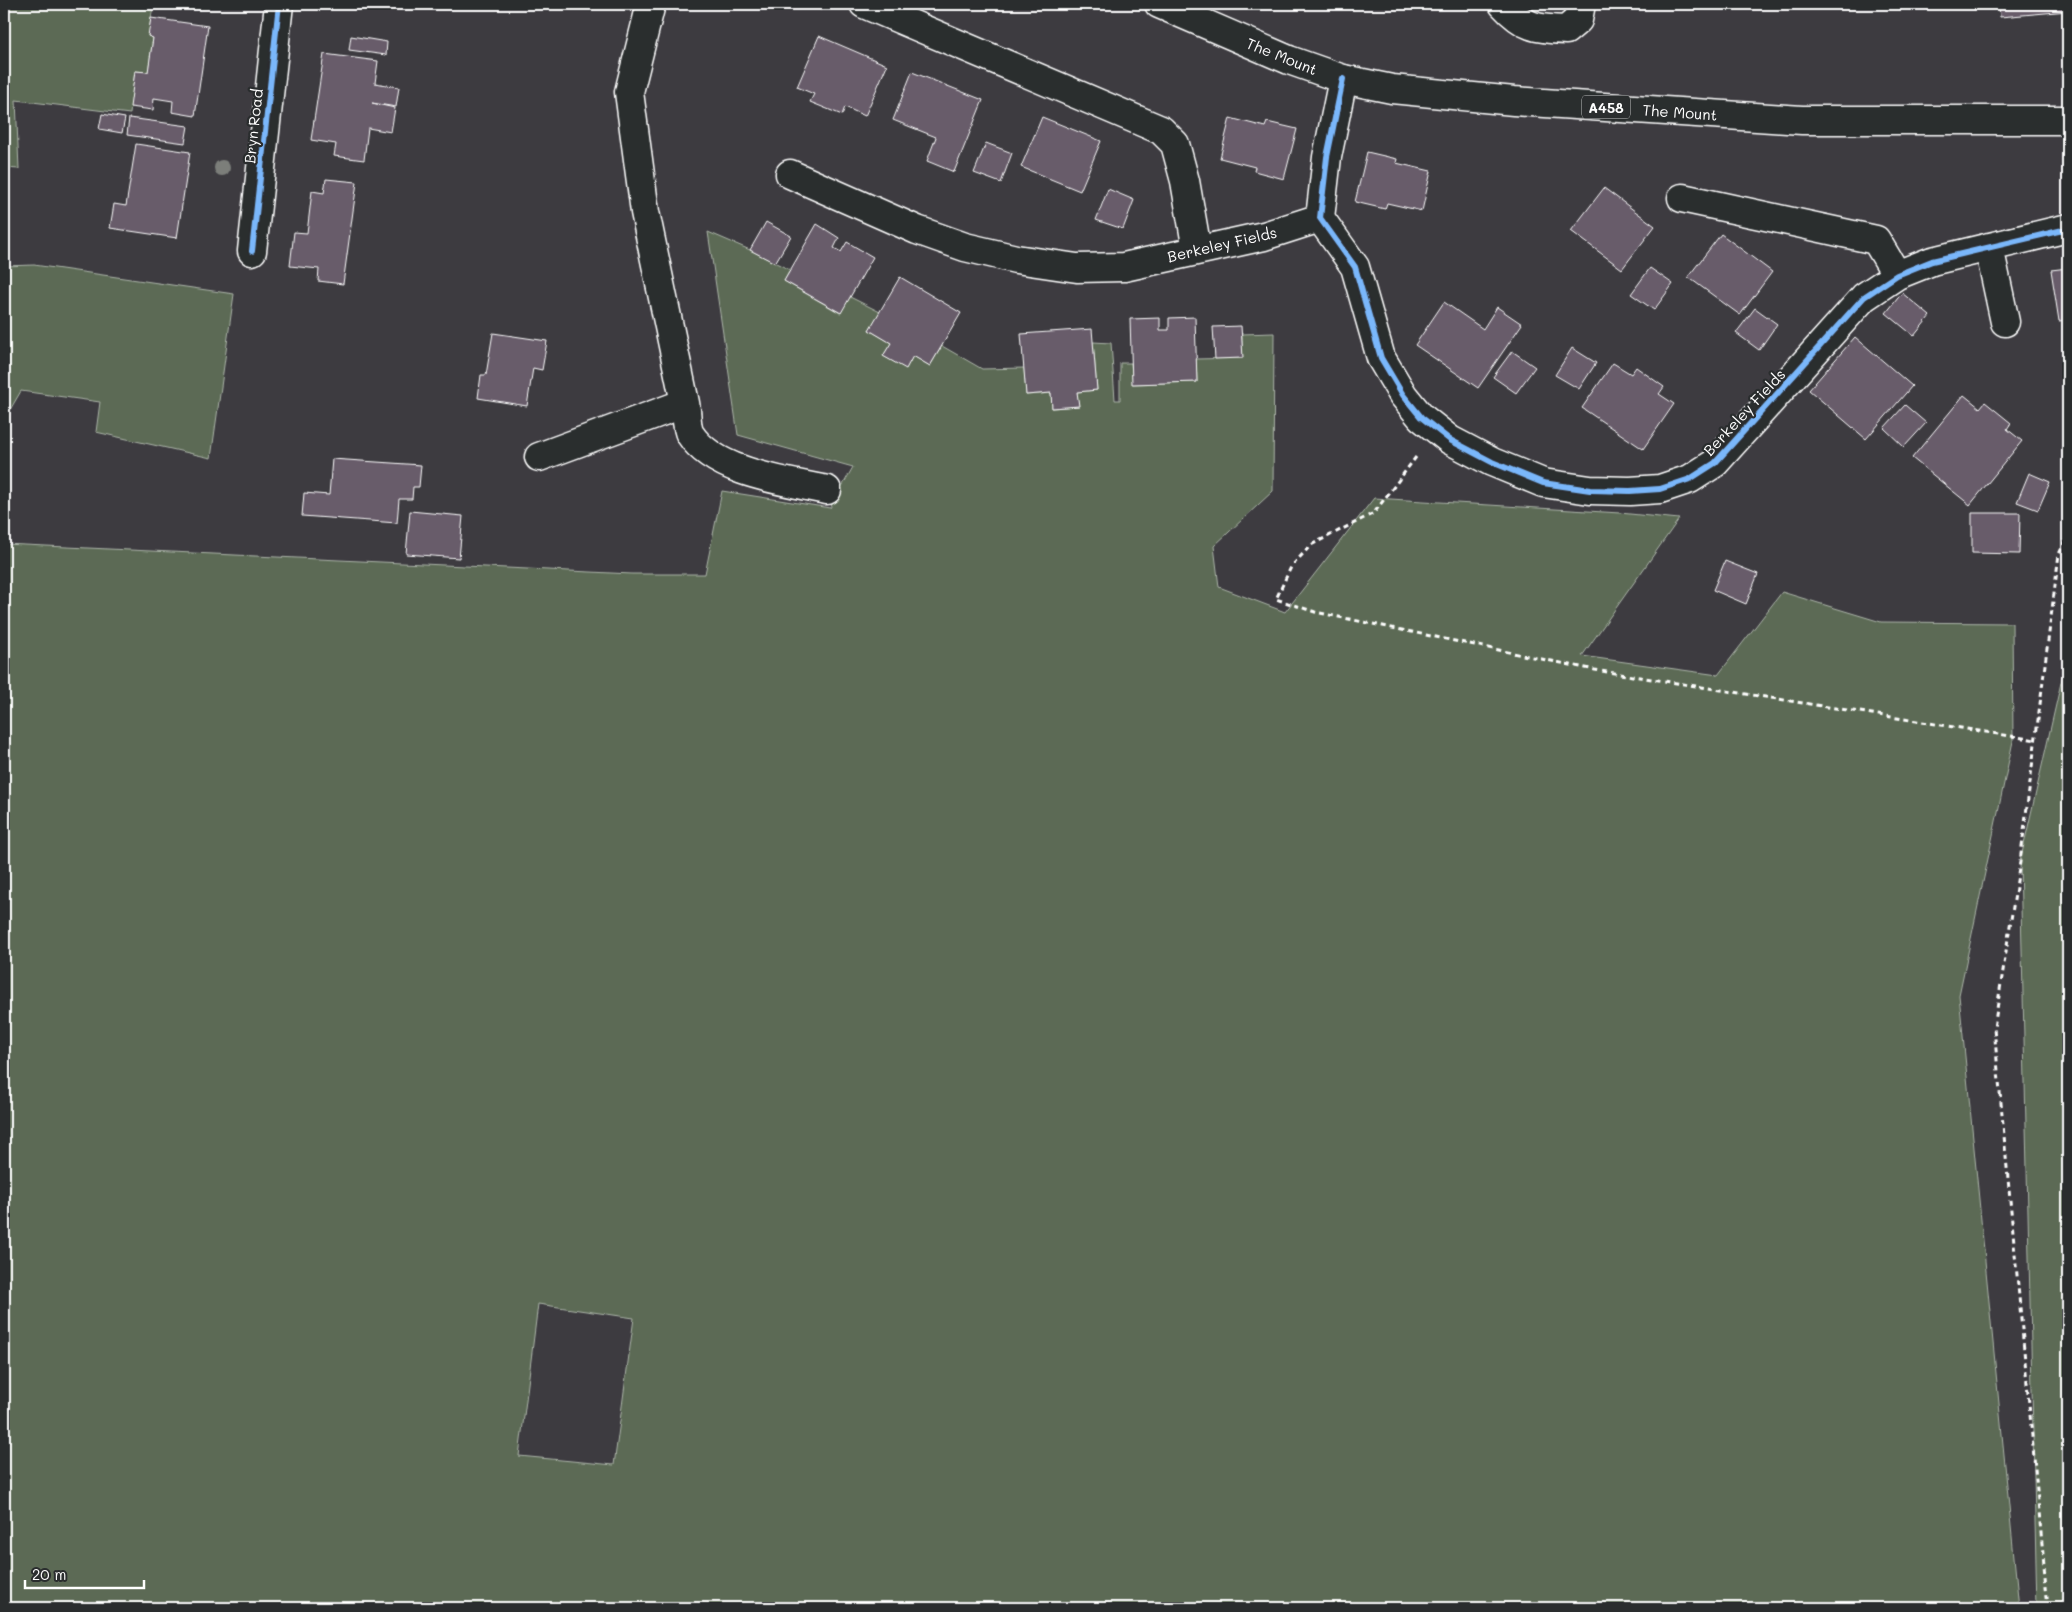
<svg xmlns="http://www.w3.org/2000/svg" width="2072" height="1612" viewBox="0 0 2072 1612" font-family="Mali,sans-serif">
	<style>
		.green { fill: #5b6b54; stroke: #adb5aa; fill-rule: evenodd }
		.building { fill: #685c6b; stroke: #fff }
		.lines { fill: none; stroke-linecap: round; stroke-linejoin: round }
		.minor-casing { stroke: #fff; stroke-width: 31 }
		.major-casing { stroke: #fff; stroke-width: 31 }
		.path { stroke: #fff; stroke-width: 3; stroke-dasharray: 5 4; stroke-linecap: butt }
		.minor { stroke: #2a2d2e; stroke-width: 28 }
		.major { stroke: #2a2d2e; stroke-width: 28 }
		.cycleway-casing { stroke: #2a2d2e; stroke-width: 9 }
		.cycleway { stroke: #7ab7fb; stroke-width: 6 }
		.tree { fill: #7b7e7a }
		.labels { text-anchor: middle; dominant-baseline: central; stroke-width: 4.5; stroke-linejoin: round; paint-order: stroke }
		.shield { fill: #2a2d2e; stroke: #bfc0c0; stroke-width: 1 }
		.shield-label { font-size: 14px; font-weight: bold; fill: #fff }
		.street-label { font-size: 15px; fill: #fff; stroke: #2a2d2e }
	</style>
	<rect width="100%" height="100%" fill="#3d3b40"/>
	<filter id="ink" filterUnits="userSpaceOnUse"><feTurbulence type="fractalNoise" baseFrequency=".02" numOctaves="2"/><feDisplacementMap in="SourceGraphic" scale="10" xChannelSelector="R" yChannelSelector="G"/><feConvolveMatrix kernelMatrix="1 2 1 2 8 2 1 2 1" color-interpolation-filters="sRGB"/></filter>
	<g filter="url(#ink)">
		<!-- green -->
		<path class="green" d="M4 4H124L153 7 148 36 153 38 148 72 135 71 130 114 16 100 19 169 4 168Z
			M708 232 750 250 790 270 784 281 840 313 850 297 880 312 869 330 891 343 883 356 906 368 913 356 930 366 942 346 982 369 1024 368 1026 395 1051 393 1052 408 1078 406 1077 392 1097 390 1093 342 1111 343 1115 400H1120V363H1131L1133 384 1197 382 1196 359 1242 358V334L1274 333 1273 491 1214 546 1219 587 1285 612 1374 498 1620 513 1679 519 1582 656 1718 675 1782 592 1881 622 2012 623 2013 741 1959 995 2019 1608H4V544L632 574H705L722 491 830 508 853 467 738 435ZM538 1304 634 1318 614 1465 519 1456Z
			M34 265 234 294 211 458 96 432 100 402 21 391 4 420V266Z
			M2068 652V1608H2037L2020 862Z"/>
		<!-- building -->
		<path class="building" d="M124 4H159L158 8Z
			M803 4H823L821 10Z
			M1999 4H2068V11L2000 17Z
			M151 18 208 26 195 116 172 112 173 101 154 98 153 110 130 107 135 71 148 72 153 38 148 36Z
			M351 36 387 42 386 55 349 50Z
			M819 36 887 65 865 116 845 107 842 115 810 102 814 94 797 87Z
			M324 54 378 61 375 83 399 87 396 107 372 103 395 108 391 132 368 128 364 160 334 156 336 144 311 140Z
			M912 72 983 100 954 172 927 161 936 137 893 120Z
			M102 114 125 118 122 133 99 129Z
			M1042 117 1101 141 1080 191 1021 167Z
			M129 118 188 126 185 143 127 135Z
			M1230 118 1265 127 1267 122 1297 129 1284 179 1254 171 1255 167 1220 158Z
			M986 143 1012 153 1001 183 974 173Z
			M136 144 190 152 177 238 110 228 114 204 126 206Z
			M1367 152 1397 159 1396 163 1431 171 1422 211 1387 203 1385 209 1355 202Z
			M326 179 357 182 343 284 318 281 319 269 290 266 294 232 307 233 312 191 324 193Z
			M1604 188 1655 226 1622 269 1571 231Z
			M1108 189 1134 200 1123 229 1096 220Z
			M766 222 791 236 775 263 750 250Z
			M817 224 839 238 834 248 841 252 847 242 873 257 841 313 784 281Z
			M1721 234 1772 272 1740 315 1688 277Z
			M1650 268 1673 284 1654 310 1631 294Z
			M2068 268V320L2059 321 2051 270Z
			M900 277 961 313 930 366 913 356 906 369 883 356 891 343 869 330Z
			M1902 293 1930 316 1914 336 1886 313Z
			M1444 302 1483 329 1497 307 1522 324 1478 388 1415 345Z
			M1755 308 1777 324 1759 350 1736 333Z
			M1195 317 1197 382 1132 384 1130 319 1160 318V330H1169V318Z
			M1241 326 1243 358 1215 359 1213 327Z
			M1092 329 1097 390 1077 392 1079 406 1052 408 1051 393 1026 395 1021 334Z
			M493 333 547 341 542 370 533 368 527 406 478 398 481 375H486Z
			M1855 337 1912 386 1866 439 1809 390Z
			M1572 348 1596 363 1579 389 1555 375Z
			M1512 351 1535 367 1516 393 1493 377Z
			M1613 363 1631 374 1636 367 1664 387 1659 394 1674 404 1643 449 1582 408Z
			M1964 395 1980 408 1985 402 2011 423 2007 429 2022 441 1970 505 1912 458Z
			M1905 405 1926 423 1904 447 1884 428Z
			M332 459 421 465 419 487H413L412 499H399L397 523 302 516 304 493 329 495Z
			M2029 473 2050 482 2038 510 2017 502Z
			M410 511 463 516 459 558 406 554Z
			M1972 513H2020L2019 554 1972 553Z
			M1725 561 1758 574 1746 604 1713 590Z"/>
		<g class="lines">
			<defs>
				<path id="minor" d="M864 4 1161 130 1175 144 1185 181 1197 250
					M1503 4C1524 27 1536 29 1566 30L1578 20 1581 4
					M1343 79 1327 157 1320 218 1355 267 1381 358 1403 395 1421 417 1450 440 1492 462 1543 483 1590 490 1630 491 1660 489 1690 479 1715 463 1864 297 1897 275 1932 261 2068 228
					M790 174 917 230 965 247 1016 259 1077 268 1124 267 1264 236 1320 218
					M1682 198 1876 240 1897 275
					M1989 247 2005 322
					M252 251 279 4
					M685 403C687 412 686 427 690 434 715 473 785 481 827 490
					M539 457 685 403 645 212 629 92 651 4"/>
				<path id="major" d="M1159 4 1289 60 1343 79 1392 89 1514 101 1802 120H2068"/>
			</defs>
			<!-- minor casing -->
			<use href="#minor" class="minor-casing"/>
			<!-- major casing -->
			<use href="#major" class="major-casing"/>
			<!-- path -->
			<path class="path" d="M1416 457 1374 513 1311 545 1291 567 1276 599 1315 612 1595 670 2036 740
				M2048 1608 1994 1028 2020 862 2059 554 2068 535"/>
			<!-- minor -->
			<use href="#minor" class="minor"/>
			<!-- major -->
			<use href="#major" class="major"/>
			<defs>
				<path id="cycleway" d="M1343 79 1327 157 1320 218 1355 267 1381 358 1403 395 1421 417 1450 440 1492 462 1543 483 1590 490 1630 491 1660 489 1690 479 1715 463 1864 297 1897 275 1932 261 2067 229
					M252 251 279 4"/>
			</defs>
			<!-- cycleway casing -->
			<use href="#cycleway" class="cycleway-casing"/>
			<!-- cycleway -->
			<use href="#cycleway" class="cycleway"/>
		</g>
		<!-- trees -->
		<circle class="tree" cx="222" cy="168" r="8"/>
	</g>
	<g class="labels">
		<!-- shield labels -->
		<rect class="shield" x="1582" y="95.5" width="48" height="23" rx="4"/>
		<g class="shield-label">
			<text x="1606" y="107">A458</text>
		</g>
		<!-- street labels -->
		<g class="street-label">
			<text transform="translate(1282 56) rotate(22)">The Mount</text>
			<text transform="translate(1680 112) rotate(4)">The Mount</text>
			<text transform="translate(253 126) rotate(-84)">Bryn Road</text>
			<text transform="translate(1222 244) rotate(-13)">Berkeley Fields</text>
			<text transform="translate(1744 412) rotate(-47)">Berkeley Fields</text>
		</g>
	</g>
	<!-- margin -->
	<rect width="2072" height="1612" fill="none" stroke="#2a2d2e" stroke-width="20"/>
	<rect x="10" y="10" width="2052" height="1592" fill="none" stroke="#fff" stroke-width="2" filter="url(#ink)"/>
	<!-- scale -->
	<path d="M25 1580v8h119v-8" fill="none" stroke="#ffffff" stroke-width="2.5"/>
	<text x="32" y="1580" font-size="15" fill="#ffffff" stroke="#2a2d2e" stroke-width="4" paint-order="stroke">20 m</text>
</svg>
